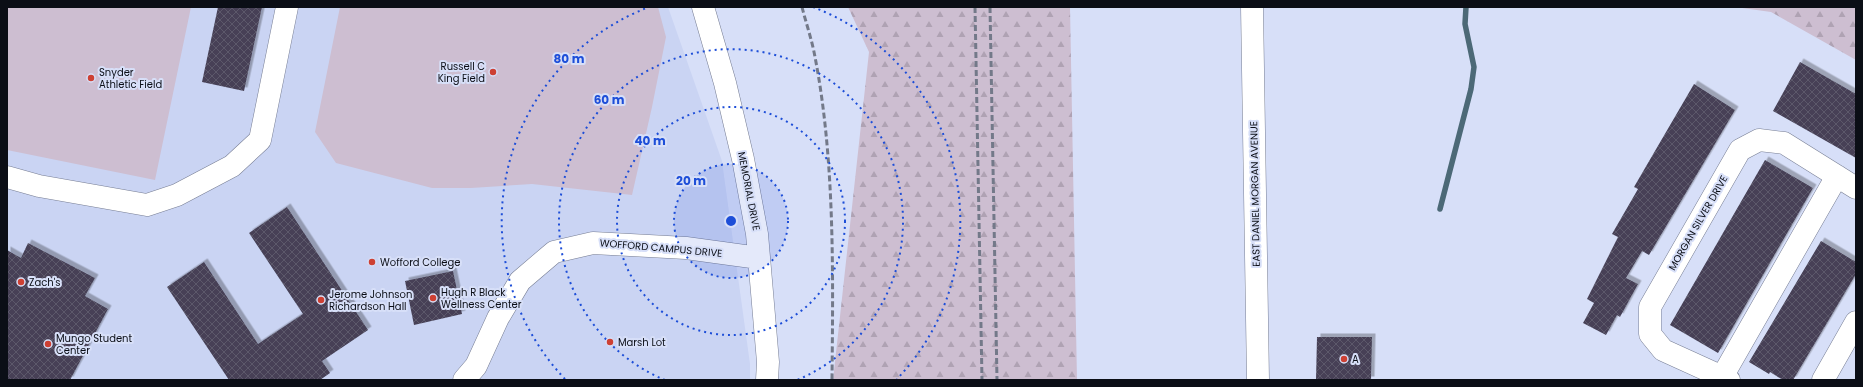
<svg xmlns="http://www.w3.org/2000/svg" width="1863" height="387" viewBox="0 0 1863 387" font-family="Poppins,sans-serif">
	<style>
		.built { fill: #cad4f3 }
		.forest { fill: url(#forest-firs) }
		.park { fill: #cdbed1 }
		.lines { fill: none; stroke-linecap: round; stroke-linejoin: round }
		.stream { stroke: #4c6977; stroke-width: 5.5 }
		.building { fill: url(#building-cross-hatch); filter: url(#shadow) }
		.minor-casing { stroke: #777e94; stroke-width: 23 }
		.major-casing { stroke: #777e94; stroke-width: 23 }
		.minor { stroke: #fff; stroke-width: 22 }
		.major { stroke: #fff; stroke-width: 22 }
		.rail { stroke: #737989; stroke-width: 3; stroke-dasharray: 6 3; stroke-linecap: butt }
		.ring { fill: none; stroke: #1d4ed8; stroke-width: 2; stroke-dasharray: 2 4 }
		.poi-dot { fill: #cd4033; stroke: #d7dff8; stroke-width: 1.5 }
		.labels { text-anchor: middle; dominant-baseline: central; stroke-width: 4; stroke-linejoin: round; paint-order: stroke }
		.poi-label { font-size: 10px; fill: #0b0e16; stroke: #d7dff8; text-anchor: start }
		.street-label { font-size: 10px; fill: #0b0e16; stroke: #d7dff8 }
		.centre { fill: #1d4ed8; stroke: #d7dff8; stroke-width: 2 }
		.ring-label { font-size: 12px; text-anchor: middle; font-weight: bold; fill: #1d4ed8; stroke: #d7dff8; stroke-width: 4; stroke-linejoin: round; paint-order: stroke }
	</style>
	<defs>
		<pattern id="forest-firs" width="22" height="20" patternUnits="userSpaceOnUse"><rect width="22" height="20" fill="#cdbed1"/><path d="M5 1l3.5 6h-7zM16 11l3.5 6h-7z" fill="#afa2b3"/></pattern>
		<pattern id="building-cross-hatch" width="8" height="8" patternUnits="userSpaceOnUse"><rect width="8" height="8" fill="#464156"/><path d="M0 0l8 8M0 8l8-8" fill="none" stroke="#5c596a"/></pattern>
		<filter id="shadow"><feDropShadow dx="3.5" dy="-3.5" stdDeviation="0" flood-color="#0004"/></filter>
	</defs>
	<rect width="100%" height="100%" fill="#d7dff8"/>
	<!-- built -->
	<path class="built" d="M7 7H668L722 161 750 364V380H7Z"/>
	<!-- forest -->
	<path class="forest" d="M848 7H1070L1077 380H833L869 52Z
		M1735 7H1856V60L1771 12Z"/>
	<!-- park -->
	<path class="park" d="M7 7H191L155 180 7 150Z
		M340 7H658L666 37 652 107 632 195 532 184 471 188H432L336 163 315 132Z"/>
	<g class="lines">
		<!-- stream -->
		<path class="stream" d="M1440 209 1471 89 1474 67 1465 24 1466 7"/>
	</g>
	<!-- building -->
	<path class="building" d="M218 7H262L244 91 202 82Z
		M1800 62 1856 94V158L1773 111Z
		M1694 84 1735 110 1649 255 1642 251 1626 278 1638 284 1620 317 1617 315 1606 335 1583 323 1594 303 1587 299 1618 237 1612 234 1638 189 1634 187Z
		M1765 160 1813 188 1718 353 1670 325Z
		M287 207 368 330 322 361 330 373 320 380H229L167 287 204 262 258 344 303 314 249 233Z
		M1821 241 1856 262V274L1793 380H1783L1770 372 1769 374 1749 362Z
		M28 243 95 278 85 296 108 309 70 380H7V250L21 258Z
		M453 271 462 314 414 325 405 281Z
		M1317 337H1372L1371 380H1316Z"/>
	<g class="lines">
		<defs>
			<path id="minor" d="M703 7 725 83 743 159 757 234 768 362 767 380
				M7 177 39 186 147 205 177 195 232 166 260 140 287 7
				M1722 377 1837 176
				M464 380 476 366 498 318 520 281 554 252 593 243 686 248 759 258
				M1729 380 1663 350 1650 334V307L1740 150 1759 140 1784 143 1856 188
				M1823 380 1856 322"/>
			<path id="major" d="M1252 7 1258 380"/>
		</defs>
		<!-- minor casing -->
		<use href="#minor" class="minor-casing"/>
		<!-- major casing -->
		<use href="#major" class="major-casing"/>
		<!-- minor -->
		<use href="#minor" class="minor"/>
		<!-- major -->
		<use href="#major" class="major"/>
		<!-- rail -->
		<path class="rail" d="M802 7C806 23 812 40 815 57 835 160 833 275 832 380
			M975 7 982 380
			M990 7 997 380"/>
	</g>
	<!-- distance rings -->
	<circle cx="731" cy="221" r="57" fill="#1d4ed8" fill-opacity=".12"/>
	<g class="ring">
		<circle cx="731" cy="221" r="57"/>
		<circle cx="731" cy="221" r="114"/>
		<path d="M665 380A172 172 0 1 1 797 380"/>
		<path d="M565 379A229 229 0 0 1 649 7M813 7A229 229 0 0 1 897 379"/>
	</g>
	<!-- markers -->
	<g class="poi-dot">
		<circle cx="493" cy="72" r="4"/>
		<circle cx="91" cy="78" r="4"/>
		<circle cx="372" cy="262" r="4"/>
		<circle cx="21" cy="282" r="4"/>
		<circle cx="433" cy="298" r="4"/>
		<circle cx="321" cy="300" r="4"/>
		<circle cx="610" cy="342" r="4"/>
		<circle cx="48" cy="344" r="4"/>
		<circle cx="1344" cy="359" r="4"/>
	</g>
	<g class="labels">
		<!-- poi labels -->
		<g class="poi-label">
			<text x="485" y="66" text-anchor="end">Russell C<tspan x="485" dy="12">King Field</tspan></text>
			<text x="99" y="72">Snyder<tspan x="99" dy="12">Athletic Field</tspan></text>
			<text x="380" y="262">Wofford College</text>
			<text x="29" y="282">Zach's</text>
			<text x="441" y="292">Hugh R Black<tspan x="441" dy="12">Wellness Center</tspan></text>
			<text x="329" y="294">Jerome Johnson<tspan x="329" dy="12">Richardson Hall</tspan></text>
			<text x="56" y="338">Mungo Student<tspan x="56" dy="12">Center</tspan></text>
			<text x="618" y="342">Marsh Lot</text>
			<text x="1352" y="359">A</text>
		</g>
		<!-- street labels -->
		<g class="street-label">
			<text transform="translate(749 191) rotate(79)">MEMORIAL DRIVE</text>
			<text transform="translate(1255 194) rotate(-91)">EAST DANIEL MORGAN AVENUE</text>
			<text transform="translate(1698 223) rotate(-60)">MORGAN SILVER DRIVE</text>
			<text transform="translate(661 248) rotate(5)">WOFFORD CAMPUS DRIVE</text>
		</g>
	</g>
	<circle cx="731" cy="221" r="6" class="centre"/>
	<g class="ring-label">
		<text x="569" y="63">80 m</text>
		<text x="609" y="104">60 m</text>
		<text x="650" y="145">40 m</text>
		<text x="691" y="185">20 m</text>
	</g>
	<!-- border -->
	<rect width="1863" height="387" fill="none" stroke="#0b0e16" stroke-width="16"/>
</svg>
